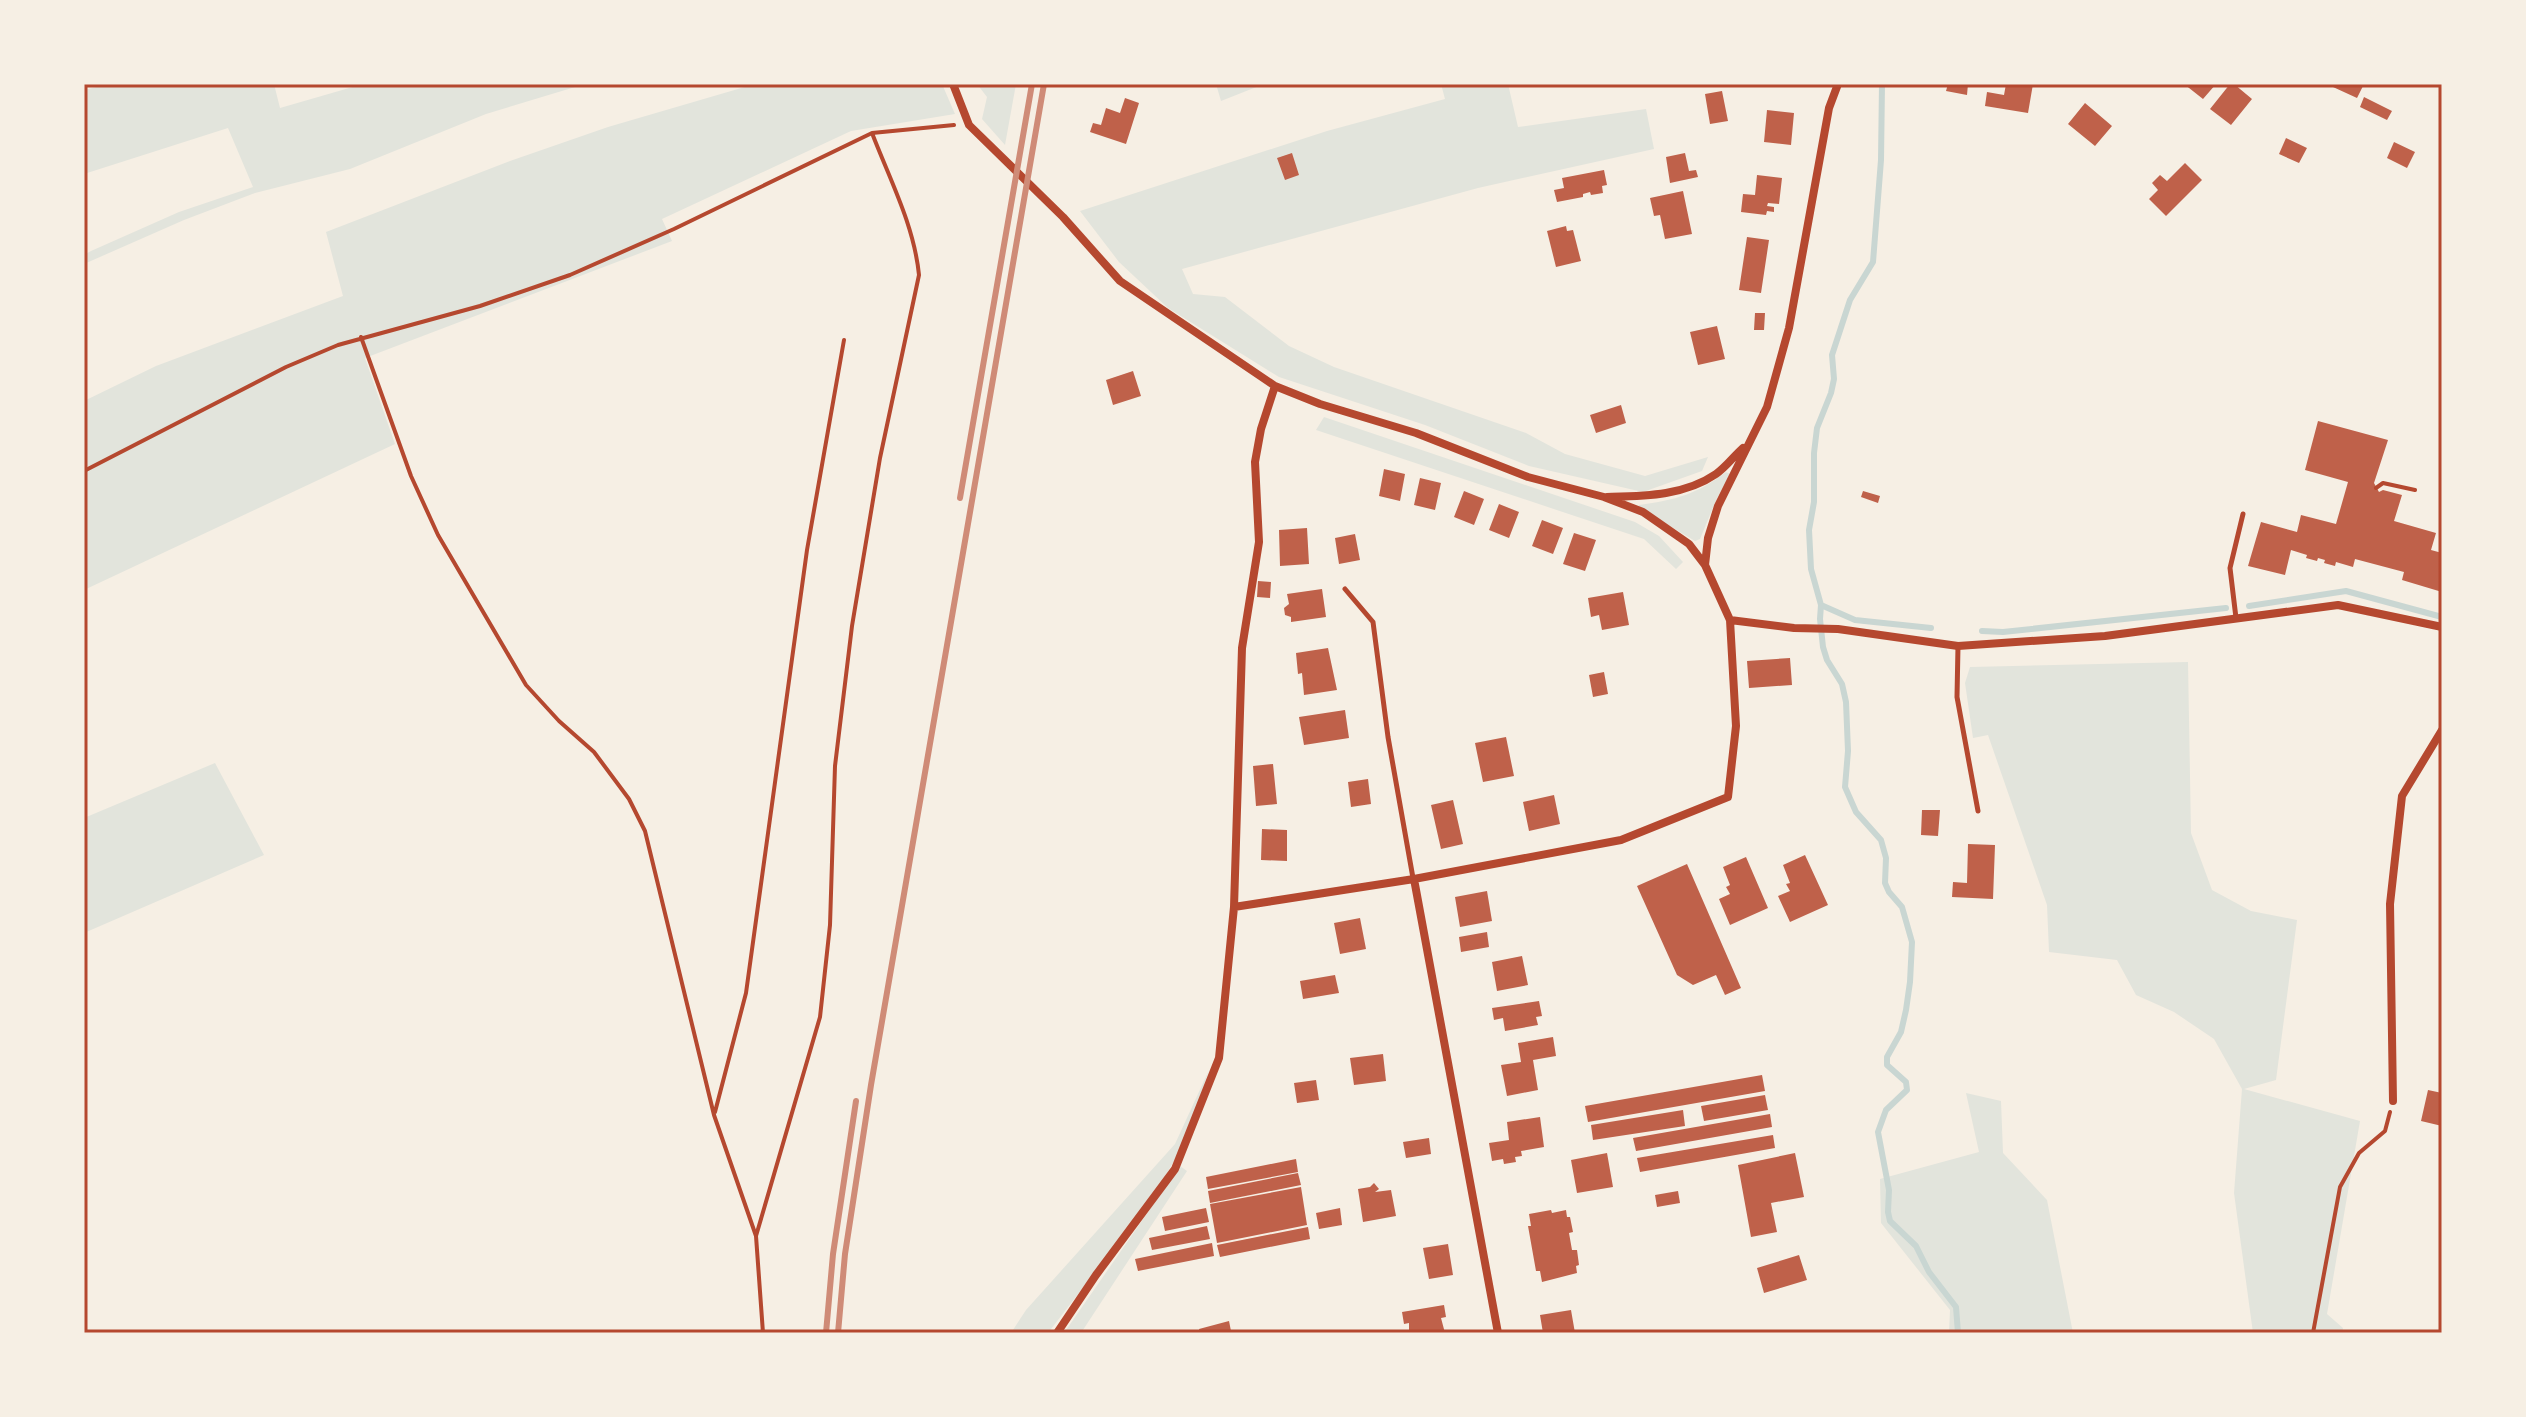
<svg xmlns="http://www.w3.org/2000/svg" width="2526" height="1417" viewBox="0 0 2526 1417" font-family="Montserrat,sans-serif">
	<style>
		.green { fill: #e2e4dc }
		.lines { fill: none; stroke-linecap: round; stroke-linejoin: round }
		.stream { stroke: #c9d6d2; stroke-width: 6 }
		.building { fill: #bf614a }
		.path { stroke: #b5482f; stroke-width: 4 }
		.service { stroke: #b5482f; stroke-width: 5 }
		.minor { stroke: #b5482f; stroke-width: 8 }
		.rail { stroke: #cf8b77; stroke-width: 6 }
		.neatline { fill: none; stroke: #b5482f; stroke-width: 3 }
	</style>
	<rect width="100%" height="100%" fill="#f6efe4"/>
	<!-- green -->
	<path class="green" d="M109 84H274L280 108 363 84H585L486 114 350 169 255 193 184 220 84 264V255L91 251 179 212 253 187 228 128 84 174V90Z
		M755 84H942L955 114 851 131 662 219 672 241 365 358 395 444 84 590V401L156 366 343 296 326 232 510 161 608 127Z
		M977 84H1016L1005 145 982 119 987 97Z
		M1216 84H1264L1221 101Z
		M1441 84H1508L1518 127 1646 109 1654 149 1478 188 1182 269 1193 294 1225 297 1289 346 1334 367 1526 433 1565 454 1645 476 1708 457 1702 471 1643 492 1529 466 1425 425 1279 377 1168 308 1119 262 1080 211 1327 131 1445 99Z
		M1324 417 1635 522 1659 536 1683 562 1676 569 1644 539 1316 430Z
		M1726 472 1730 474 1717 498 1700 539 1695 541 1638 507 1639 505C1676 500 1697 494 1726 472Z
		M2188 662 2191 833 2212 890 2251 911 2297 920 2276 1080 2244 1089 2360 1121 2327 1314 2343 1328 2342 1333H2253L2234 1193 2242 1089 2214 1039 2174 1012 2136 995 2117 960 2049 952 2047 905 1988 735 1973 738 1965 683 1970 667Z
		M215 763 264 855 84 933V818Z
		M1209 1070C1197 1105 1187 1142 1167 1173 1131 1229 1088 1280 1048 1333H1011L1026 1310 1175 1144Z
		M1966 1093 2001 1101 2003 1153 2047 1200 2073 1333H1949L1950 1310 1881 1223 1880 1179 1979 1152Z
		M1180 1166 1187 1171 1081 1333H1064Z"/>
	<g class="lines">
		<!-- stream -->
		<path class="stream" d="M1882 84 1881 160 1873 262 1850 300 1832 355 1834 379 1831 393 1817 428 1814 453V502L1809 530 1811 569 1821 605 1820 619 1823 647 1827 660 1842 684 1846 702 1848 751 1845 787 1856 812 1881 840 1886 858 1885 883 1889 892 1902 907 1912 942 1910 982 1906 1010 1901 1032 1887 1057V1065L1906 1082 1907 1090 1886 1110 1878 1132 1889 1190 1888 1212 1890 1221 1916 1246 1929 1272 1956 1307 1958 1333
			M1821 605 1855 620 1931 628
			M2249 606 2346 591 2442 617
			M1982 631 2003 632 2226 608"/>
	</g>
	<!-- building -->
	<path class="building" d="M1948 84H1968L1967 95 1946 91Z
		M2006 84H2033L2028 113 1985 106 1987 92 2004 95Z
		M2184 84H2216L2203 99Z
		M2230 84H2234L2252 99 2231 125 2210 109Z
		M2334 84H2364L2357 98 2333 87Z
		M1722 91 1728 121 1710 124 1705 94Z
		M2364 97 2392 111 2387 120 2360 107Z
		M1125 98 1139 103 1126 144 1090 132 1093 123 1101 125 1106 108 1120 113Z
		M2085 103 2112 126 2095 146 2068 124Z
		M1767 110 1794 113 1791 145 1764 142Z
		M2286 138 2307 148 2299 163 2279 154Z
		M2394 142 2415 152 2407 168 2387 158Z
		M1292 153 1299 175 1285 180 1277 158Z
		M1685 153 1689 171 1696 170 1698 177 1670 183 1666 157Z
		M2185 163 2202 180 2166 216 2149 199 2158 190 2152 183 2160 175 2167 181Z
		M1604 170 1607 185 1602 186 1603 193 1591 195 1590 192 1583 194V197L1557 202 1554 190 1564 188 1562 178Z
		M1757 175 1782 178 1779 204 1768 203 1767 206 1774 207V212L1767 211 1766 215 1741 212 1743 194 1755 195Z
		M1683 191 1692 234 1665 239 1660 215 1654 216 1650 198Z
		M1566 226 1567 231 1573 230 1581 261 1556 267 1547 231Z
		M1747 237 1769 240 1761 293 1739 290Z
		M1755 313H1765L1764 330H1754Z
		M1717 326 1725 359 1698 365 1690 332Z
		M1133 371 1141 396 1113 405 1106 380Z
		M1621 405 1626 423 1596 433 1590 415Z
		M2318 421 2388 440 2374 483 2379 492 2383 490 2402 495 2394 521 2436 533 2431 550 2442 553V592L2402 580 2404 572 2355 559 2353 567 2336 562 2335 566 2324 563 2325 560 2318 558 2317 561 2306 558 2307 555 2291 550 2285 575 2248 566 2261 522 2297 532 2301 515 2336 524 2348 482 2305 470Z
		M1384 469 1405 474 1400 501 1379 496Z
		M1420 478 1441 483 1435 510 1414 505Z
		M1464 491 1484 499 1474 525 1454 517Z
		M1863 491 1880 496 1878 503 1861 497Z
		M1499 504 1519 512 1509 538 1489 530Z
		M1542 520 1563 528 1553 554 1532 546Z
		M1307 528 1309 564 1280 566 1279 530Z
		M1574 533 1596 540 1585 571 1563 564Z
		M1355 534 1360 560 1339 564 1335 538Z
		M1258 581 1271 582 1270 598 1257 597Z
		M1322 589 1326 617 1291 622V617L1285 615 1284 608 1289 604 1287 594Z
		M1623 592 1629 625 1602 630 1599 615 1591 617 1588 598Z
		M1328 648 1337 690 1304 695 1302 673 1298 674 1296 653Z
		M1790 658 1792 685 1749 688 1747 661Z
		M1604 672 1608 694 1593 697 1589 675Z
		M1345 710 1349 738 1304 745 1299 717Z
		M1506 737 1514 776 1483 782 1475 743Z
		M1273 764 1277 804 1256 806 1253 766Z
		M1368 779 1371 804 1351 807 1348 782Z
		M1554 795 1560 824 1529 831 1523 802Z
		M1453 800 1463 844 1441 849 1431 805Z
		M1922 810H1940L1938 836 1921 835Z
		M1262 829 1287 830V861L1261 860Z
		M1968 844 1995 845 1993 899 1952 897 1953 882 1967 883Z
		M1805 855 1828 905 1790 922 1778 896 1790 891 1786 884 1790 883 1783 865Z
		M1746 857 1768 908 1730 925 1719 899 1730 894 1726 887 1730 885 1723 867Z
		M1687 864 1741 988 1725 995 1716 975 1693 985 1677 975 1637 886Z
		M1487 891 1492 921 1460 927 1455 897Z
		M1360 918 1366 949 1340 954 1334 923Z
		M1487 932 1489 947 1461 952 1459 937Z
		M1522 956 1528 985 1497 991 1492 962Z
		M1335 975 1339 993 1303 999 1300 981Z
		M1539 1001 1542 1016 1536 1017 1538 1025 1505 1031 1503 1018 1494 1020 1492 1008Z
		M1553 1037 1556 1056 1533 1060 1538 1090 1507 1096 1501 1065 1521 1062 1518 1043Z
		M1383 1054 1386 1081 1354 1085 1350 1058Z
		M1762 1075 1765 1091 1588 1122 1585 1106Z
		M1316 1080 1319 1100 1297 1103 1294 1083Z
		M2428 1090 2442 1093V1126L2421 1121Z
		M1765 1095 1768 1110 1704 1121 1701 1106Z
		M1683 1110 1685 1126 1593 1140 1591 1125Z
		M1770 1114 1772 1127 1636 1151 1633 1138Z
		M1540 1117 1544 1147 1521 1151 1522 1156 1515 1157 1516 1162 1504 1164 1503 1159 1492 1161 1489 1143 1509 1140 1507 1122Z
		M1773 1135 1775 1148 1640 1172 1637 1158Z
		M1429 1138 1431 1154 1406 1158 1403 1142Z
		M1607 1153 1613 1187 1577 1193 1571 1160Z
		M1795 1153 1804 1197 1771 1203 1777 1232 1751 1237 1738 1165Z
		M1296 1159 1298 1172 1208 1189 1206 1177Z
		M1298 1173 1301 1185 1210 1203 1208 1191Z
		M1374 1183 1379 1189 1375 1192 1391 1190 1396 1216 1363 1222 1358 1189 1370 1187Z
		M1301 1187 1307 1225 1217 1243 1210 1204Z
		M1678 1191 1680 1203 1657 1207 1655 1195Z
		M1206 1208 1209 1222 1165 1231 1162 1217Z
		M1340 1208 1342 1225 1319 1229 1316 1213Z
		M1551 1210 1552 1213 1566 1210 1567 1217H1570L1573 1232 1569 1233 1572 1250H1577L1579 1265 1576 1266 1577 1273 1542 1282 1540 1271H1536L1528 1226H1531L1529 1214Z
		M1207 1226 1210 1239 1152 1250 1149 1238Z
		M1308 1227 1310 1239 1220 1257 1217 1245Z
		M1212 1243 1214 1256 1138 1271 1135 1259Z
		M1448 1244 1453 1275 1429 1279 1423 1248Z
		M1799 1255 1807 1280 1764 1293 1757 1268Z
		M1444 1305 1446 1317 1441 1318 1445 1333H1409V1323L1404 1324 1402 1312Z
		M1571 1310 1575 1333H1543L1540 1315Z
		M1229 1321 1231 1331 1229 1333H1200L1199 1329Z"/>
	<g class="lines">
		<!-- path -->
		<path class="path" d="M361 337 411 476 438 535 526 685 559 721 594 752 629 799 645 831 714 1115 756 1236 763 1333
			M84 471 286 367 338 345 480 306 570 275 674 229 872 133 954 125
			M2376 488 2383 483 2415 490
			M715 1112 746 993 807 550 844 340
			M756 1236 820 1017 830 925 835 766 852 626 880 458 919 275C914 225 890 180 872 133
			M2313 1333 2340 1187 2359 1153 2385 1131 2390 1112"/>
		<!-- service -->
		<path class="service" d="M1345 589 1373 622 1388 737 1413 878
			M2236 618 2230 568 2243 514
			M1958 646 1957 697 1978 811"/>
		<!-- minor -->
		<path class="minor" d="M953 84 969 125 1063 217 1120 281 1275 386 1320 404 1416 433 1528 477 1604 497 1643 512 1689 544 1705 565
			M1607 497C1644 496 1684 496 1716 474 1726 467 1734 456 1743 448
			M1730 620 1794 628 1838 629 1958 646 2105 636 2338 605 2442 627
			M1414 879 1498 1333
			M1234 907 1414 879 1621 840 1728 797 1736 726 1730 620 1705 565 1708 538 1718 506 1767 407 1789 328 1829 108 1838 84
			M2393 1101 2390 904 2402 796 2442 730
			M1057 1333 1096 1275 1175 1169 1219 1058 1234 907 1242 648 1259 542 1255 462 1261 429 1275 386"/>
		<!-- rail -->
		<path class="rail" d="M960 498 1032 84
			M826 1333 833 1254 856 1101
			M838 1333 845 1254 871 1085 1044 84"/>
	</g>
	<!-- border -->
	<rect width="2526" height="1417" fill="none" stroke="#f6efe4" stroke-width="172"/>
	<rect x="86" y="86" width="2354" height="1245" class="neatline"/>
</svg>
